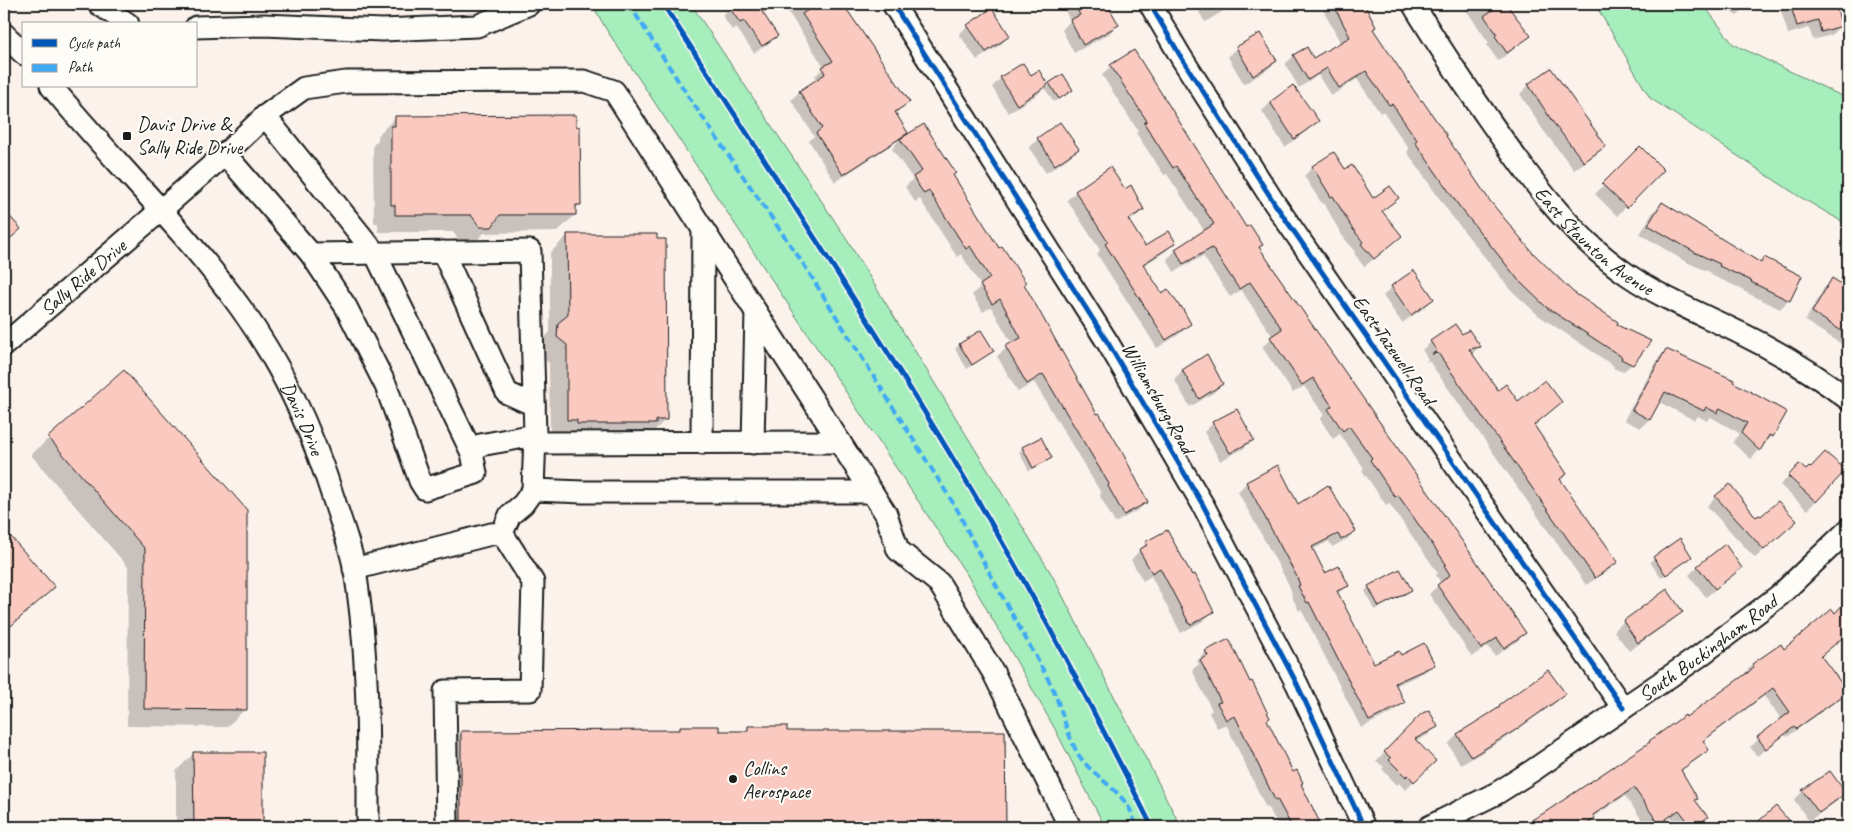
<svg xmlns="http://www.w3.org/2000/svg" width="1852" height="831" viewBox="0 0 1852 831" font-family="Caveat,sans-serif">
	<style>
		.green { fill: #a6eebc; stroke: #61856c }
		.shadow { fill: #0003 }
		.building { fill: #facac1; stroke: #1c1c1c }
		.lines { fill: none; stroke-linecap: round; stroke-linejoin: round }
		.minor-casing { stroke: #1c1c1c; stroke-width: 25 }
		.minor { stroke: #fdfcf7; stroke-width: 21 }
		.quiet { stroke: #3fa9f5; stroke-width: 4; stroke-dasharray: 8 4; stroke-linecap: butt }
		.cycleway-casing { stroke: #fdfcf7; stroke-width: 8 }
		.cycleway { stroke: #0057b8; stroke-width: 5 }
		.poi-dot { fill: #1c1c1c; stroke: #fdfcf7; stroke-width: 2 }
		.labels { text-anchor: middle; dominant-baseline: central; stroke-width: 4; stroke-linejoin: round; paint-order: stroke }
		.poi-label { font-size: 20px; fill: #1c1c1c; stroke: #fdfcf7; text-anchor: start }
		.street-label { font-size: 20px; fill: #1c1c1c; stroke: #fdfcf7 }
	</style>
	<rect width="100%" height="100%" fill="#fcf2ec"/>
	<filter id="ink" filterUnits="userSpaceOnUse"><feTurbulence type="fractalNoise" baseFrequency=".02" numOctaves="2"/><feDisplacementMap in="SourceGraphic" scale="10" xChannelSelector="R" yChannelSelector="G"/><feConvolveMatrix kernelMatrix="1 2 1 2 8 2 1 2 1" color-interpolation-filters="sRGB"/></filter>
	<g filter="url(#ink)">
		<!-- green -->
		<path class="green" d="M592 4H691L844 235 1052 575 1181 827H1105L1055 729 969 578 606 29Z
			M1595 4H1703L1733 44 1848 99V225L1800 197 1650 98Z"/>
		<!-- shadow -->
		<path class="shadow" d="M735 4H777L762 14 777 35 769 43 754 53 736 27 732 30 722 15Z
			M783 4H842L908 102 895 114 907 132 900 140 924 126 952 175 1023 284 1147 501 1138 510 1115 523 1100 496 1101 493 1034 382 1018 392 997 356 1012 344 991 307 983 312 972 295 981 286 961 254 957 257 920 199 915 202 905 187 913 179 892 149 899 140 835 182 809 141 814 136 791 100 799 92 817 81 815 76 824 67Z
			M1062 4H1106L1117 25 1109 34 1074 53 1062 30 1070 21Z
			M1207 4H1232L1227 9 1205 22 1199 12Z
			M1320 4H1363L1374 27 1372 29 1489 202 1531 253 1572 293 1615 325 1632 364 1623 372 1613 368 1614 366 1538 315 1511 290 1451 215 1407 152 1409 149 1383 111 1380 113 1357 79 1331 96 1318 75 1299 88 1285 64 1294 56 1312 60 1341 44Z
			M1462 4H1504L1529 36 1520 44 1498 61 1487 45 1489 43Z
			M1720 4H1748L1737 16Z
			M1788 4H1834L1840 26 1831 35 1813 40 1809 28 1788 34 1781 11Z
			M968 26 1009 36 1000 45 977 60 959 34Z
			M1259 34 1276 61 1267 70 1244 84 1228 57 1237 48Z
			M1022 64 1030 77 1038 72 1047 87 1062 76 1067 94 1054 102 1044 87 1038 94 1008 113 992 87 1001 78Z
			M1111 66 1246 229 1262 245 1258 248 1525 633 1516 642 1495 656 1488 646 1472 657 1429 594 1441 583 1436 575 1438 573 1389 503 1386 505 1362 470 1364 468 1340 434 1333 439 1320 419 1324 415 1304 386 1293 393 1262 347 1273 337 1241 290 1230 297 1203 256 1174 272 1167 259 1176 250 1205 232 1167 174 1164 175 1136 133 1138 131 1102 75Z
			M1551 70 1604 146 1595 155 1574 170 1543 130 1520 94 1529 85Z
			M1271 102 1317 121 1308 130 1285 147 1262 111Z
			M396 117 579 205 575 209V215L557 232 484 233 473 244H462L453 232H378V223H374L373 145 378 140V135Z
			M1060 124 1077 149 1068 158 1046 173 1029 148 1038 139Z
			M1640 148 1663 170 1617 216 1595 194Z
			M1313 167 1345 171 1372 200 1397 198 1381 212 1401 236 1364 267 1354 253 1355 252 1341 234 1324 203 1322 204 1304 176Z
			M1124 190 1143 210 1134 218 1128 221 1145 247 1174 242 1166 251 1143 266 1162 294 1180 309 1190 324 1181 333 1157 348 1097 254 1100 250 1067 200 1076 192Z
			M1662 204 1760 264 1765 259 1801 276 1789 300 1780 309 1743 291 1744 290 1711 275 1712 273 1686 262 1640 234 1653 212Z
			M568 235 666 419 648 437H550L549 363 540 355 541 342 550 332V253Z
			M1833 280 1848 289V348L1805 321 1824 288Z
			M1392 287 1433 299 1424 308 1402 323 1383 296Z
			M1462 336 1479 347 1472 354 1497 392 1533 426 1566 473 1559 480 1616 562 1608 571 1586 585 1429 361 1426 362 1428 359 1422 350 1431 342Z
			M959 345 993 351 967 369 955 349Z
			M1666 350 1772 436 1751 459 1733 443 1739 433 1711 417 1707 421 1698 416 1694 420 1659 402 1649 420 1640 428 1624 420 1658 359Z
			M1183 370 1222 384 1213 393 1190 407 1174 379Z
			M124 372 245 709 227 727 127 726 128 567 31 455 49 438Z
			M1213 423 1252 440 1243 449 1220 461 1204 432Z
			M1023 448 1050 458 1046 462 1029 471 1019 452Z
			M1799 466 1816 501 1807 510 1780 485Z
			M1277 467 1298 505 1355 531 1347 539 1332 547 1329 541 1312 550 1325 575 1347 585 1337 594 1374 665 1400 656 1433 664 1425 672 1395 686 1403 703 1395 711 1361 728 1301 609 1299 611 1291 595 1292 593 1288 583 1238 492 1246 483Z
			M1716 497 1756 519 1761 518 1786 530 1755 558 1707 506Z
			M4 531 53 587 4 632Z
			M1146 543 1212 612 1203 621 1181 633 1151 576 1143 581 1131 560Z
			M1654 558 1687 560 1661 578 1650 562Z
			M1698 566 1741 568 1706 597 1689 575Z
			M1369 587 1410 590 1406 594 1374 610 1365 591Z
			M1667 591 1681 611 1673 620 1629 651 1614 631 1623 622Z
			M1848 601V633L1820 657 1846 692 1838 700 1787 737 1785 735 1757 756 1750 747 1782 720 1764 696 1702 742 1707 750 1699 758 1680 771 1694 801 1706 816 1694 827H1677L1670 817 1655 827H1647L1625 796 1593 817 1594 819 1585 827H1521L1544 814 1643 748 1685 717 1686 719 1745 676 1744 674 1752 665 1780 646 1784 650 1835 614Z
			M1206 652 1266 720 1321 827H1279L1268 807 1266 808 1226 724 1217 728 1209 713 1212 710 1192 670 1199 664 1197 661Z
			M1548 672 1564 694 1555 703 1504 739 1461 765 1448 744 1457 735 1492 714 1499 706Z
			M1422 715 1437 726 1428 735 1415 742 1434 761 1405 790 1399 783 1397 785 1382 769 1384 767 1376 761Z
			M681 727 718 732H743L748 727 786 732H1004V827H436V757L461 732 677 731Z
			M194 753H262V827H4L176 826V771Z
			M1848 760V771L1844 764Z
			M1803 791 1845 793 1836 802 1809 821 1794 800Z"/>
		<!-- building -->
		<path class="building" d="M727 4H757L778 36 762 46 744 21 740 23Z
			M817 4H843L910 102 895 112 908 133 843 175 816 133 822 128 799 91 825 74 822 67 833 61 802 14Z
			M1074 4H1107L1119 25 1083 45 1070 20 1080 15Z
			M1333 4H1364L1376 27 1373 29 1421 101 1422 100 1447 136H1446L1490 201 1532 252 1573 292 1618 322 1617 325 1651 341 1633 365 1621 359 1622 357 1546 307 1520 282 1459 206 1415 142 1417 140 1392 104 1389 105 1366 71 1339 88 1327 68 1308 80 1293 55 1307 47 1313 58 1350 37Z
			M1501 4H1506L1531 36 1507 53 1495 36 1497 34 1484 16Z
			M1790 4H1835L1842 26 1821 32 1818 20 1797 26Z
			M992 8 1010 36 986 52 967 25Z
			M1260 33 1277 61 1253 76 1236 47Z
			M1134 50 1246 227 1250 225 1263 245 1259 247 1279 277 1526 633 1504 648 1497 638 1481 649 1437 585 1450 575 1444 565 1446 564 1398 495 1395 497 1370 460 1372 458 1349 426 1343 431 1328 409 1332 406 1313 378 1302 385 1270 337 1282 329 1250 282 1239 289 1212 248 1183 264 1175 249 1214 224 1176 166 1173 168 1144 123 1147 121 1110 65Z
			M1023 63 1031 75 1039 70 1048 85 1017 105 1000 77Z
			M1551 68 1606 146 1584 162 1552 121 1528 84Z
			M1063 74 1073 90 1059 99 1049 83Z
			M1293 85 1319 121 1294 139 1270 102Z
			M576 115V126L580 127 581 205H576V215H500L492 227H480L471 215H395V205H391V126H395V116Z
			M1060 122 1079 149 1055 165 1037 138Z
			M924 124 956 173 953 175 999 248 1002 246 1026 283 1024 284 1097 414 1099 413 1121 450 1148 502 1124 515 1108 486 1109 484 1043 374 1027 384 1005 346 1021 338 1000 299 992 304 980 285 990 278 970 246 966 249 929 191 924 194 913 177 922 171 900 139Z
			M1640 146 1664 170 1627 208 1602 184Z
			M1334 152 1345 169 1352 165 1373 198 1390 186 1399 198 1382 211 1402 236 1374 259 1361 244 1363 242 1349 224H1350L1333 196 1331 197 1312 166Z
			M1110 167 1125 189 1131 185 1144 210 1128 219 1145 246 1169 231 1176 243 1143 264 1162 293 1168 289 1180 307 1181 306 1191 324 1166 340 1105 244 1108 242 1075 191Z
			M1662 202 1761 263 1764 257 1802 276 1790 301 1751 282 1752 281 1719 266 1720 264 1696 253 1648 225Z
			M4 210 21 229 4 244Z
			M567 234H657V239H666L667 420H656V424H577V420H567V345L557 337 558 323 568 315Z
			M1414 270 1434 299 1411 315 1391 286Z
			M1832 278 1848 288V335L1812 312Z
			M1455 324 1462 334 1469 330 1481 347 1469 349 1498 390 1506 384 1518 401 1545 380 1562 402 1534 425 1567 474 1560 479 1618 562 1595 578 1438 353 1432 354 1437 351 1430 341Z
			M981 330 994 351 972 365 959 344Z
			M1666 349 1734 380 1733 382 1787 412 1773 437 1769 435 1760 451 1741 433 1747 423 1720 408 1717 413 1706 407 1704 411 1665 392 1650 420 1632 410Z
			M1207 354 1223 384 1199 399 1182 370Z
			M124 370 247 510V710L144 709 145 549 48 437Z
			M1237 409 1254 440 1230 453 1212 422Z
			M1041 437 1052 458 1033 468 1022 447Z
			M1825 452 1846 470 1816 502 1788 476 1799 464 1806 470 1809 467 1810 468Z
			M1278 465 1298 504 1328 485 1356 531 1341 540 1338 534 1312 547 1325 573 1339 566 1349 586 1337 591 1374 663 1399 651 1401 655 1424 643 1435 665 1395 683 1405 703 1369 721 1309 602 1307 603 1298 586 1300 585 1296 575 1246 482Z
			M1730 484 1756 517 1759 515 1761 516 1778 501 1797 521 1764 550 1715 496Z
			M4 529 55 587 4 632Z
			M1167 530 1192 575 1195 574 1214 612 1190 625 1160 568 1152 573 1139 550 1147 545 1145 542Z
			M1680 538 1692 557 1666 575 1653 557Z
			M1725 544 1742 568 1715 589 1697 566Z
			M1400 569 1412 590 1379 607 1368 586Z
			M1667 589 1683 612 1638 643 1623 621Z
			M1848 599V633L1821 656 1848 692 1796 729 1794 727 1766 749 1757 737 1790 712 1773 688 1703 741 1709 750 1681 770 1698 799 1695 800 1708 817 1694 827H1692L1679 810 1659 824 1634 788 1593 815 1595 819 1583 827 1579 821 1570 827H1519L1544 813 1650 742 1649 741 1685 715 1686 717 1754 668 1752 664 1781 644 1784 649 1832 609 1835 613Z
			M1229 639 1250 682 1252 681 1270 718 1267 720 1293 772 1297 770 1303 783 1301 784 1322 827H1292L1277 799 1275 800 1235 716 1226 720 1217 703 1221 702 1200 660 1208 656 1205 651Z
			M1548 670 1566 694 1514 731 1471 757 1457 734 1500 707 1499 705Z
			M1429 710 1438 727 1415 739 1436 761 1414 782 1408 775 1406 777 1389 760 1391 758 1384 752 1421 714Z
			M680 726H719V731H748V726H787V731H1005L1006 827H461V731L680 730Z
			M193 752H263V827H194Z
			M1830 771 1846 793 1819 813 1802 790Z
			M1776 806 1794 827H1752Z"/>
		<g class="lines">
			<defs>
				<g id="minor">
					<path d="M99 4 128 24"/>
					<path d="M893 4 1108 343 1203 505 1297 684 1364 827"/>
					<path d="M1150 4 1181 57 1275 204 1623 708"/>
					<path id="s1" d="M1413 4C1436 42 1460 78 1485 114 1526 173 1568 234 1628 275 1663 299 1704 315 1742 334 1779 352 1815 374 1848 399"/>
					<path d="M196 27 264 25 382 30 477 26 529 4"/>
					<path d="M4 34 24 54"/>
					<path id="s2" d="M51 86C113 161 183 228 240 307 283 366 313 433 335 503 342 525 351 548 355 571 369 656 368 742 368 827"/>
					<path d="M265 116 375 253 472 453"/>
					<path d="M225 154 311 254 346 307 386 386 420 481 425 489 476 473 472 453 480 445 535 435 533 490 523 504 510 515 502 533 491 534 354 569"/>
					<path d="M443 252 507 393 534 405"/>
					<path d="M311 254 530 251 535 435"/>
					<path id="s3" d="M4 345 161 210 225 154 265 116 304 88 346 82 584 81 614 91 886 514 898 550 939 583 993 672 1070 827"/>
					<path d="M535 443 840 442"/>
					<path d="M702 443 703 230"/>
					<path d="M753 443 756 312"/>
					<path d="M533 490 583 492H872"/>
					<path d="M447 827 445 691 530 690 533 582 502 533"/>
					<path id="s4" d="M1429 827 1497 793 1532 771 1698 657 1780 595 1848 530"/>
				</g>
			</defs>
			<!-- minor casing -->
			<use href="#minor" class="minor-casing"/>
			<!-- minor -->
			<use href="#minor" class="minor"/>
			<!-- quiet -->
			<path class="quiet" d="M629 4 688 96 804 265 958 511C985 569 1018 623 1048 679 1061 703 1065 731 1078 754 1094 780 1133 794 1135 827"/>
			<defs>
				<path id="cycleway" d="M663 4C778 182 896 358 1002 542 1055 635 1104 731 1152 827
					M893 4 1108 343 1203 505 1297 684 1364 827
					M1150 4 1181 57 1275 204 1623 708"/>
			</defs>
			<!-- cycleway casing -->
			<use href="#cycleway" class="cycleway-casing"/>
			<!-- cycleway -->
			<use href="#cycleway" class="cycleway"/>
		</g>
	</g>
	<!-- markers -->
	<g class="poi-dot">
		<rect x="122" y="131" width="10" height="10" rx="2.5"/>
		<circle cx="733" cy="779" r="5"/>
	</g>
	<g class="labels">
		<!-- poi labels -->
		<g class="poi-label">
			<text x="137" y="124">Davis Drive &amp;<tspan x="137" dy="23">Sally Ride Drive</tspan></text>
			<text x="743" y="768">Collins<tspan x="743" dy="23">Aerospace</tspan></text>
		</g>
		<!-- street labels -->
		<g class="street-label">
			<text stroke="none"><textPath href="#s1" startOffset="300">East Staunton Avenue</textPath></text>
			<text stroke="none"><textPath href="#s3" startOffset="104">Sally Ride Drive</textPath></text>
			<text transform="translate(1394 350) rotate(55)">East Tazewell Road</text>
			<text transform="translate(1158 398) rotate(60)">Williamsburg Road</text>
			<text stroke="none"><textPath href="#s2" startOffset="419">Davis Drive</textPath></text>
			<text stroke="none"><textPath href="#s4" startOffset="332">South Buckingham Road</textPath></text>
		</g>
	</g>
	<!-- margin -->
	<rect width="1852" height="831" fill="none" stroke="#fdfcf7" stroke-width="20"/>
	<rect x="10" y="10" width="1832" height="811" fill="none" stroke="#1c1c1c" stroke-width="2" filter="url(#ink)"/>
	<!-- legend -->
	<rect x="22" y="22" width="175" height="65" fill="#fdfcf7" stroke="#a3a29f"/>
	<rect x="32" y="39" width="25" height="8" fill="#0057b8" stroke="#a3a29f"/>
	<text x="68" y="48" font-size="15" fill="#1c1c1c">Cycle path</text>
	<rect x="32" y="64" width="25" height="8" fill="#3fa9f5" stroke="#a3a29f"/>
	<text x="68" y="72" font-size="15" fill="#1c1c1c">Path</text>
</svg>
